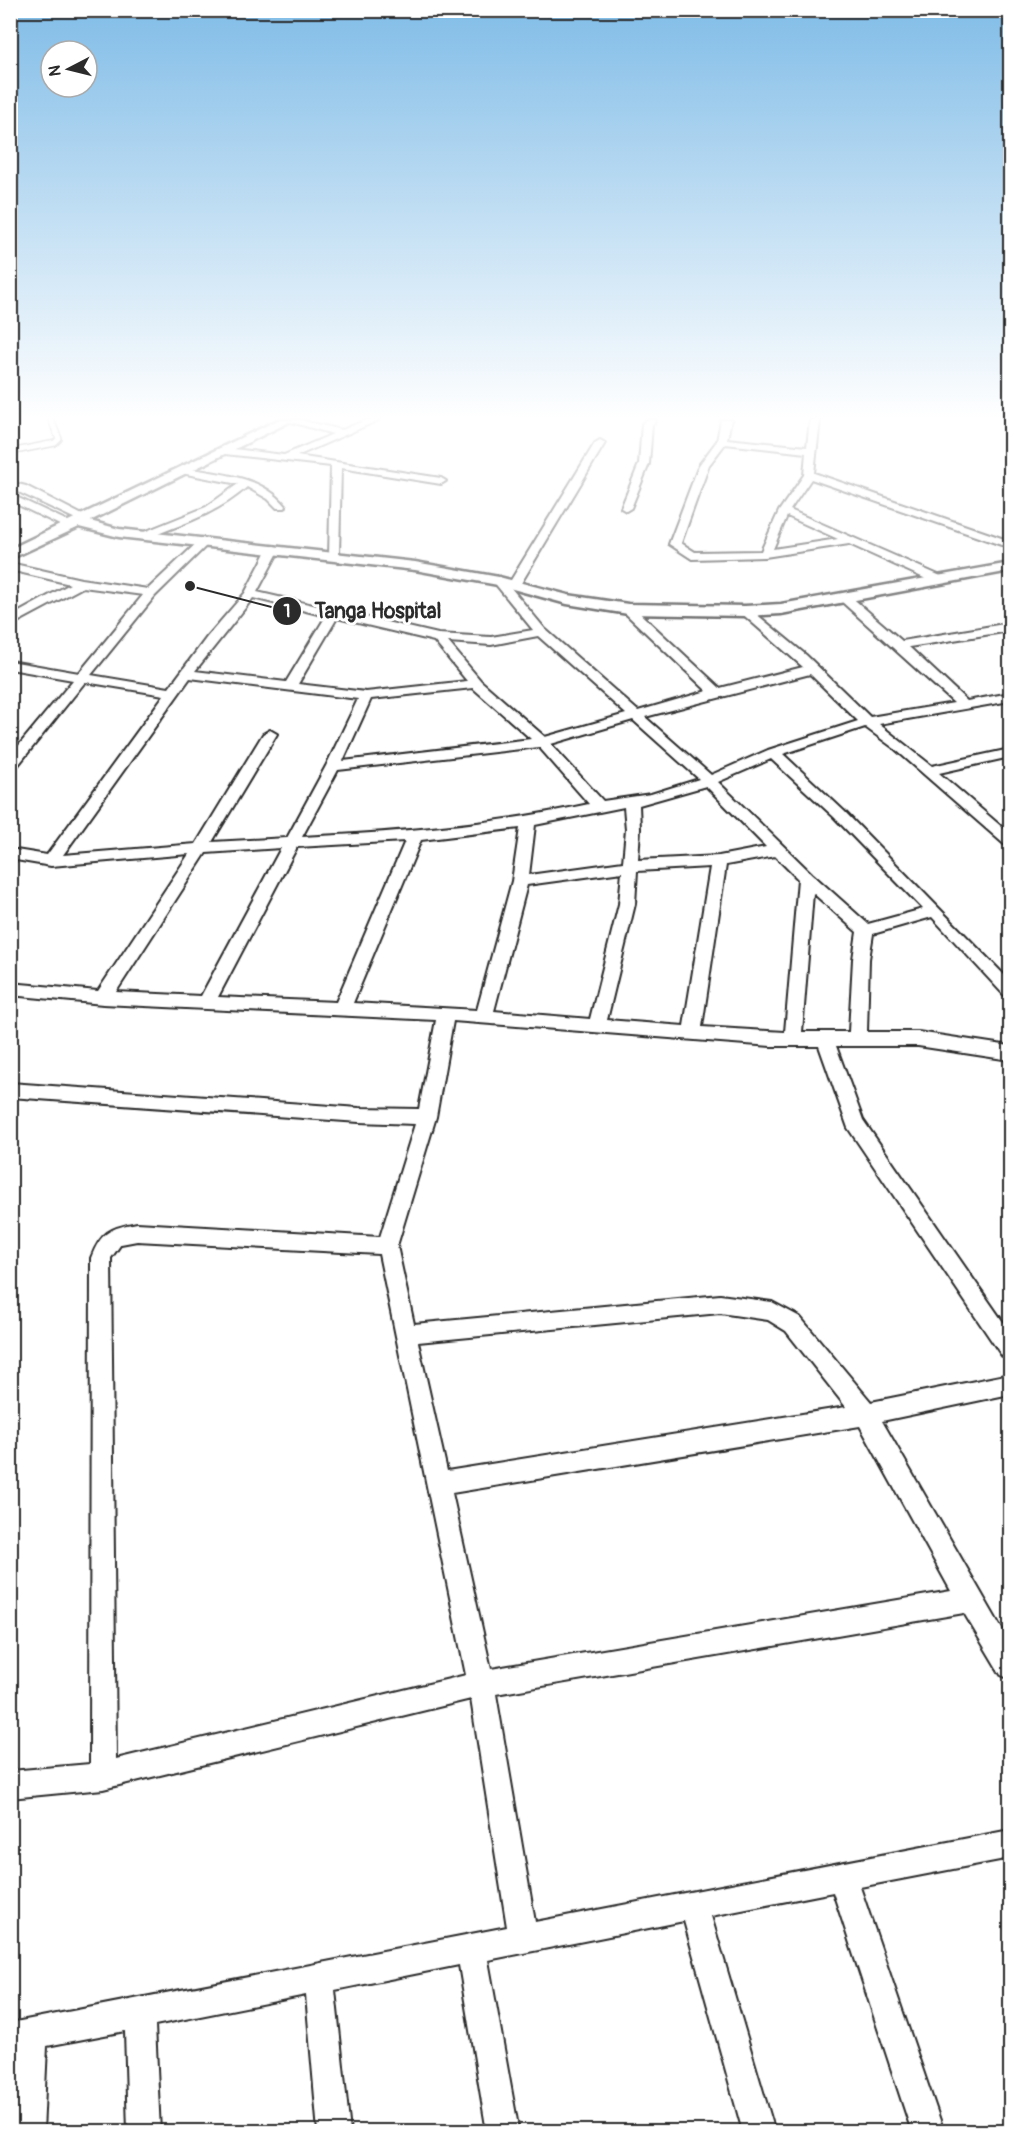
<svg xmlns="http://www.w3.org/2000/svg" width="1021" height="2142" viewBox="0 0 1021 2142" font-family="Pangolin,sans-serif">
	<style>
		.lines { fill: none; stroke-linecap: round; stroke-linejoin: round }
		.service-casing { stroke: #2b2b2b; stroke-width: 8 }
		.minor-casing { stroke: #2b2b2b; stroke-width: 4 }
		.tertiary-casing { stroke: #2b2b2b; stroke-width: 5 }
		.service { stroke: #fff; stroke-width: 5 }
		.minor { fill: #fff; fill-rule: evenodd }
		.tertiary { fill: #fff; fill-rule: evenodd }
		.leader { fill: none; stroke: #2b2b2b; stroke-width: 2 }
		.callout-dot { fill: #2b2b2b; stroke: #fff; stroke-width: 2 }
		.mark-label { font-size: 18px; text-anchor: middle; font-weight: bold; fill: #fff }
		.callout-label { font-size: 21px; text-anchor: middle; font-weight: bold; fill: #2b2b2b; stroke: #fff; stroke-width: 6; stroke-linejoin: round; paint-order: stroke }
	</style>
	<rect width="100%" height="100%" fill="#fff"/>
	<filter id="ink" filterUnits="userSpaceOnUse"><feTurbulence type="fractalNoise" baseFrequency=".0167" numOctaves="2"/><feDisplacementMap in="SourceGraphic" scale="12" xChannelSelector="R" yChannelSelector="G"/><feConvolveMatrix kernelMatrix="1 2 1 2 8 2 1 2 1" color-interpolation-filters="sRGB"/></filter>
	<g filter="url(#ink)">
		<g class="lines">
			<defs>
				<path id="service" d="M10 452 55 443 59 439 51 420"/>
				<path id="minor" d="M284 420H300L342 430 366 420H379L297 456 441 478 446 481 441 484 341 468 339 556 337 558H329L331 466 225 454 220 451 225 448 284 455 333 434Z
					M646 420H656L652 425 649 464 631 508 626 511 621 508 639 464 642 424Z
					M721 420H731L727 439 807 447 810 420H820L814 473 1010 541V548L811 479 790 510 943 577V583H935L849 544 765 557 692 559 669 544 699 465 717 441ZM725 444 806 453 804 475 779 511 761 551 695 552 681 543 709 465ZM787 516 838 539 773 549Z
					M600 440 605 443 520 585 518 588H511L545 629 638 711 707 691 624 612 622 609 628 605 632 606 720 688 803 667 739 611 745 607 749 608 806 655 870 717 954 703 841 601V595H849L902 641 1010 623V631L909 647 967 701 1010 693V701L879 724 932 766 1010 749V757L939 773 1010 834V847L1005 845 895 749 865 727 783 754 844 811 1010 981V997L1004 995 932 917 873 934 869 959 867 1032H918L1010 1046V1060L918 1046H836L863 1120 1010 1332V1359L1002 1356 848 1128 819 1046H771L453 1021 436 1117 397 1246 414 1324 720 1295 772 1302 800 1317 871 1402 1010 1374V1394L882 1421 1010 1643V1679L1001 1675 964 1613 496 1694 535 1922 1010 1830V1858L860 1887 944 2132H912L833 1892 711 1916 775 2132H743L684 1921 488 1960 519 2132H487L459 1965 335 1990 350 2132H318L306 1995 155 2025 160 2132H128L125 2031 47 2046 43 2132H11L17 2052 10 2053V2023L507 1927 471 1699 103 1789 10 1798V1771L90 1764 91 1258C101 1232 110 1228 137 1223L380 1237 415 1124 359 1122 10 1097V1083L359 1108 419 1109 436 1020 103 1004 10 995V983L98 991 189 854 51 866 10 859V849L47 855 164 695 85 682 15 769 10 770V756L73 680 10 669V661L79 673 143 595 83 587 10 626V617L70 584 10 570V563L81 579 148 589 201 539H209V543L155 596 91 675 169 688 207 637 245 593 268 549 274 546 280 549 257 592 438 634 491 637 533 630 493 581 499 577 508 585 595 443ZM253 598 326 616 286 682 195 671ZM337 618 434 641 467 681 366 692 298 684ZM538 636 626 714 545 737 481 681 448 642 491 645ZM810 674 858 721 768 750 711 775 645 717ZM190 678 358 699 326 766 287 838 212 842 277 734 270 730 263 734 196 844 63 855ZM473 688 531 739 343 761 371 699ZM633 720 699 779 651 794 603 801 551 744ZM539 747 589 804C494 825 399 832 302 837L338 770ZM771 759 834 817 923 909 868 924 812 874 718 782ZM706 786 766 847 719 856 638 860 640 829 639 805ZM624 807 626 829 623 862 529 875 535 825ZM520 828 512 881 477 1010 353 1003 421 840ZM405 841 336 1002 218 997 297 847ZM281 848 201 996 116 992 206 853ZM775 856 798 879 785 1032 702 1027 726 865ZM710 867 684 1026 607 1020 635 904 637 871ZM622 872 619 904 590 1019 494 1011 527 885ZM813 893 857 932 853 959 849 1032H802ZM137 1241 379 1254 466 1675 116 1759 111 1258 121 1244ZM720 1313 768 1320 786 1331 846 1407 447 1471 418 1342ZM860 1426 951 1591 491 1669 452 1493Z
					M185 468C221 474 262 476 286 506L285 508H277L268 499 247 487C218 513 183 524 147 538H139V534L206 507 238 484 181 473 180 471Z
					M10 482 26 486 92 520 90 522H82L10 488Z
					M10 494 76 525 78 527 72 530 68 529 10 501Z"/>
				<path id="tertiary" d="M278 420H293L90 521 119 529 415 562 499 577 568 595 628 604 745 606 781 604 1010 563V571L781 614 745 616 628 614 567 604 498 585 415 570 119 537 79 527 10 559V549Z"/>
			</defs>
			<!-- service casing -->
			<use href="#service" class="service-casing"/>
			<!-- minor casing -->
			<use href="#minor" class="minor-casing"/>
			<!-- tertiary casing -->
			<use href="#tertiary" class="tertiary-casing"/>
			<!-- service -->
			<use href="#service" class="service"/>
			<!-- minor -->
			<use href="#minor" class="minor"/>
			<!-- tertiary -->
			<use href="#tertiary" class="tertiary"/>
		</g>
	</g>
	<!-- sky -->
	<linearGradient id="sky" x2="0" y2="1"><stop stop-color="#80bce7"/><stop offset="0.58" stop-color="#fff"/><stop offset="1" stop-color="#fff" stop-opacity="0"/></linearGradient>
	<rect width="1021" height="720" fill="url(#sky)"/>
	<!-- callouts -->
	<path class="leader" d="M190 586L287 611"/>
	<g class="callout-dot">
		<circle cx="190" cy="586" r="6"/>
		<circle cx="287" cy="611" r="15"/>
	</g>
	<g class="mark-label">
		<text x="287" y="617">1</text>
	</g>
	<g class="callout-label">
		<text x="378" y="618">Tanga Hospital</text>
	</g>
	<!-- margin -->
	<rect width="1021" height="2142" fill="none" stroke="#fff" stroke-width="36"/>
	<rect x="18" y="18" width="985" height="2106" fill="none" stroke="#2b2b2b" stroke-width="2" filter="url(#ink)"/>
	<!-- north arrow -->
	<g transform="translate(69 69) rotate(263)"><circle r="28" fill="#ffffff" stroke="#aaaaaa" stroke-width="1.5"/>
	<path d="M0-4.5L10 22L0 15L-10 22Z" fill="#2b2b2b"/>
	<text y="-9" font-size="16" font-weight="bold" text-anchor="middle" fill="#2b2b2b">N</text>
	</g>
</svg>
